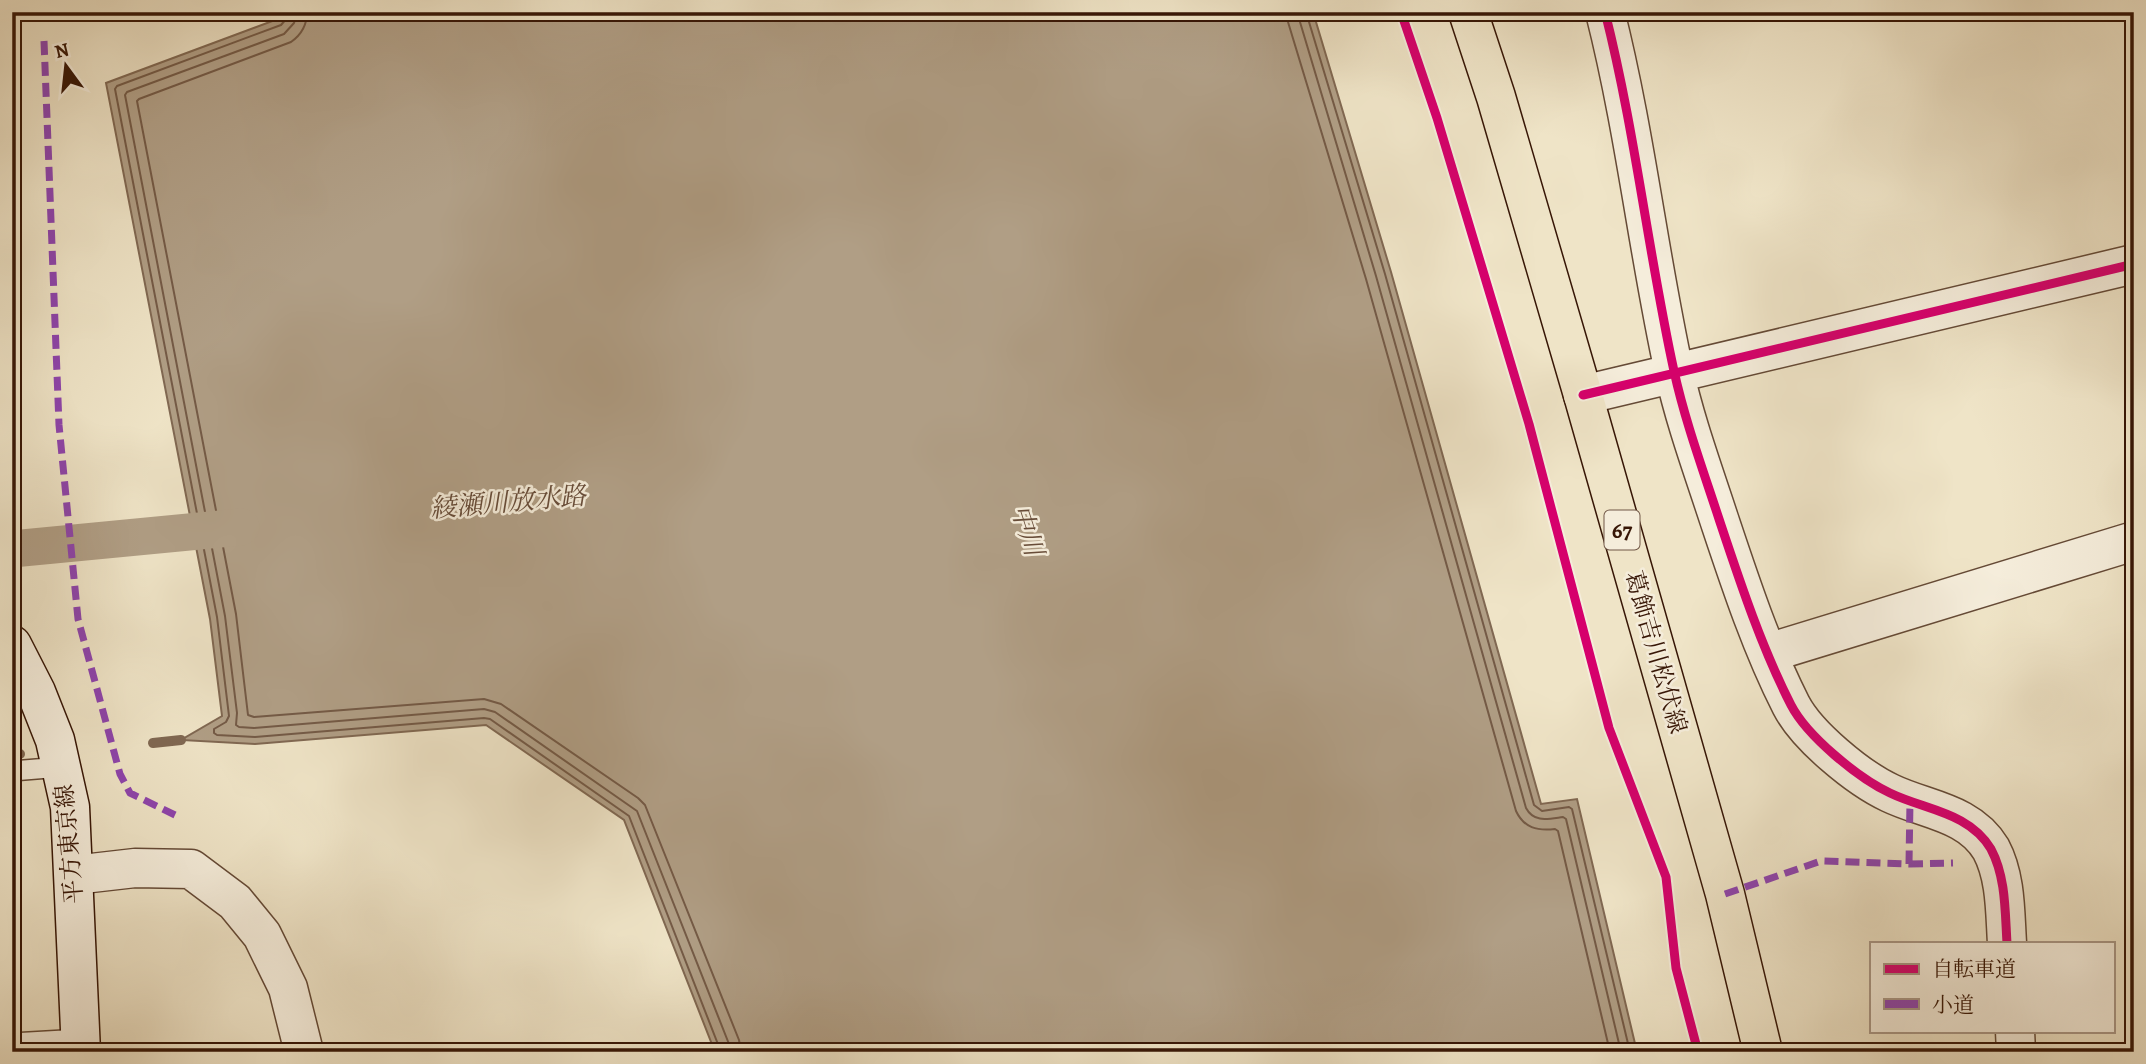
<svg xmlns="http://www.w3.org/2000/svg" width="2146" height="1064" viewBox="0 0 2146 1064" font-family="Alegreya,'Noto Serif JP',serif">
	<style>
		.water { fill: #b09e85; stroke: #806852; stroke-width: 2 }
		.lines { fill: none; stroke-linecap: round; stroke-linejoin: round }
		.shore { stroke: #745a46; stroke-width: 2 }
		.stream { stroke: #806852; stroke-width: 10 }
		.canal { stroke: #b09e85; stroke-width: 37 }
		.lane-casing { stroke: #654a36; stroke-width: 22 }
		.street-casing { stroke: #654a36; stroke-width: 41 }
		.secondary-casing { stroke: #371606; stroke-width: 41 }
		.primary-casing { stroke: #371606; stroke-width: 41 }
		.lane { stroke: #f5eddb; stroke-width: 19 }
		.street { stroke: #f5eddb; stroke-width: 38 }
		.secondary { stroke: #f5eddb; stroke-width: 38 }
		.primary { stroke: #efe4c7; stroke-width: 38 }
		.quiet { stroke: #8e44ad; stroke-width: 7; stroke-dasharray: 14 7; stroke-linecap: butt }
		.cycleway-casing { stroke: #f5eddb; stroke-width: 13 }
		.cycleway { stroke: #d6006c; stroke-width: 9 }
		.labels { text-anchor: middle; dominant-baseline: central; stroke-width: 5; stroke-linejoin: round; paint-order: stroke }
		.shield { fill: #f5eddb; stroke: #705646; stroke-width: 2 }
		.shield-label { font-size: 23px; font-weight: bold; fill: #371606 }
		.street-label { font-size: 24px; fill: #371606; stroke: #f5eddb }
		.water-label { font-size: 26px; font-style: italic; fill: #674c39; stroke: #f5eddb }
	</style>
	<rect width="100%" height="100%" fill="#efe4c7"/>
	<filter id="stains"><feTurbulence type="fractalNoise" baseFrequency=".00286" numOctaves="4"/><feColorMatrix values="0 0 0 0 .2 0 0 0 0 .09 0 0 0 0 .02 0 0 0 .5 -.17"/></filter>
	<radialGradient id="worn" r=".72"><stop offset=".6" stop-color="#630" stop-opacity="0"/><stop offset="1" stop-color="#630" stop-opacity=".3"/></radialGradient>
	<!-- water -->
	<path class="water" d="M282 12H1313L1391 272 1541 804 1577 799 1637 1052H715L624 820 486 725 255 744 181 740 222 716 210 619 106 83 278 19Z"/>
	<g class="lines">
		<!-- shore -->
		<path class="shore" d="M288 12 287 18 281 25 117 86 115 89 217 617 229 716 226 722 214 729V733L217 735 255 737 484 718 490 719 629 816 721 1052
			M297 12 294 23 284 34 127 92 125 95 225 616 237 713 236 725 239 727 254 728 484 709 495 712 637 811 729 1044 730 1052
			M307 12C307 25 301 35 291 42L139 99 137 101 236 614 248 715 254 717 484 699 501 704 638 798 645 805 739 1040 741 1052
			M1287 12 1288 22 1366 279 1516 811C1524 828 1537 831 1555 829L1558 831 1610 1052
			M1297 12 1376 276 1526 808C1534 823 1548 819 1563 817L1566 819 1621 1052
			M1306 12 1385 274 1534 805 1542 811 1569 807 1572 809 1630 1052"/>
		<!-- stream -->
		<path class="stream" d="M153 743 181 740
			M12 754H20"/>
		<!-- canal -->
		<path class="canal" d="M12 549 241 527"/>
		<defs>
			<path id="lane" d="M12 771 61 767
				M12 1043 81 1039"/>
			<path id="street" d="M1605 12C1635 130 1648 252 1674 371 1685 421 1703 470 1719 519 1740 582 1761 646 1791 705 1807 736 1858 778 1890 793 1925 810 1969 812 1991 849 2006 877 2005 912 2007 943
				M1583 395 2134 264
				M1768 653 2134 541
				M74 875 135 868 191 869 235 902 262 935 288 988 304 1052
				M2015 1031 2016 1052"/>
			<path id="secondary" d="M12 645 36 692 55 740 70 807 81 1052"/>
			<path id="primary" d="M1468 12 1496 97 1583 395 1725 894 1763 1052"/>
		</defs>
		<!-- lane casing -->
		<use href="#lane" class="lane-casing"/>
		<!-- street casing -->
		<use href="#street" class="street-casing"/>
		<!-- secondary casing -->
		<use href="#secondary" class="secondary-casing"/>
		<!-- primary casing -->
		<use href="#primary" class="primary-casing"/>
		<!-- lane -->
		<use href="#lane" class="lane"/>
		<!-- street -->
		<use href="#street" class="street"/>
		<!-- secondary -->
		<use href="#secondary" class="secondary"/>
		<!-- primary -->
		<use href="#primary" class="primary"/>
		<!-- quiet -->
		<path class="quiet" d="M44 41 59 425 78 619 120 774 130 793 175 815
			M1909 864 1953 863
			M1725 894 1821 861 1909 864 1910 801"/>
		<defs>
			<path id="cycleway" d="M1401 12 1437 118 1529 424 1609 728 1666 877 1676 968 1698 1052
				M1605 12C1635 130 1648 252 1674 371 1685 421 1703 470 1719 519 1740 582 1761 646 1791 705 1807 736 1858 778 1890 793 1925 810 1969 812 1991 849 2006 877 2005 912 2007 943
				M1583 395 2134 264"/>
		</defs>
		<!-- cycleway casing -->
		<use href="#cycleway" class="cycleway-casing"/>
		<!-- cycleway -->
		<use href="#cycleway" class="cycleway"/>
	</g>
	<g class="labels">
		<!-- shield labels -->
		<rect class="shield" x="1604.5" y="510.5" width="35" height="39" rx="5"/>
		<g class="shield-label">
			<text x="1622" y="530">67</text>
		</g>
		<!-- street labels -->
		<g class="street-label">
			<text transform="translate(1656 652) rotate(74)">葛飾吉川松伏線</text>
			<text transform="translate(69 844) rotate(-95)">平方東京線</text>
		</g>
		<!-- water labels -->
		<g class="water-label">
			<text transform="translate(508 502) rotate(-5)">綾瀬川放水路</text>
			<text transform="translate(1027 530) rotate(72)">中川</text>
		</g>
	</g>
	<!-- margin -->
	<rect width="2146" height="1064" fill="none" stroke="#efe4c7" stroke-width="42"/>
	<rect x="14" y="14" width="2118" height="1036" fill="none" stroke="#371606" stroke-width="3.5"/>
	<rect x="21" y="21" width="2104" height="1022" fill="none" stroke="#371606" stroke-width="2"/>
	<!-- legend -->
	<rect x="1870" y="942" width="245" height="91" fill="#f5eddb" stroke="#a99786" stroke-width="2"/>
	<rect x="1884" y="964" width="35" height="10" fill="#d6006c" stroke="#a99786" stroke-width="2"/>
	<text x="1932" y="976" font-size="21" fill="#371606">自転車道</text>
	<rect x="1884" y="999" width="35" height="10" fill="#8e44ad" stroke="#a99786" stroke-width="2"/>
	<text x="1932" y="1012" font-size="21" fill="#371606">小道</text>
	<!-- north arrow -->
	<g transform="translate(66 66) rotate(345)" stroke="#f5eddb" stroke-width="5" paint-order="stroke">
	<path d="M0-5L12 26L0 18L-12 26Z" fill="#371606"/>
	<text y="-10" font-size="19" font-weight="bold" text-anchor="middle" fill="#371606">N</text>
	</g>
	<rect width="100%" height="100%" filter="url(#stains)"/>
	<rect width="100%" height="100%" fill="url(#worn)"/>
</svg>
